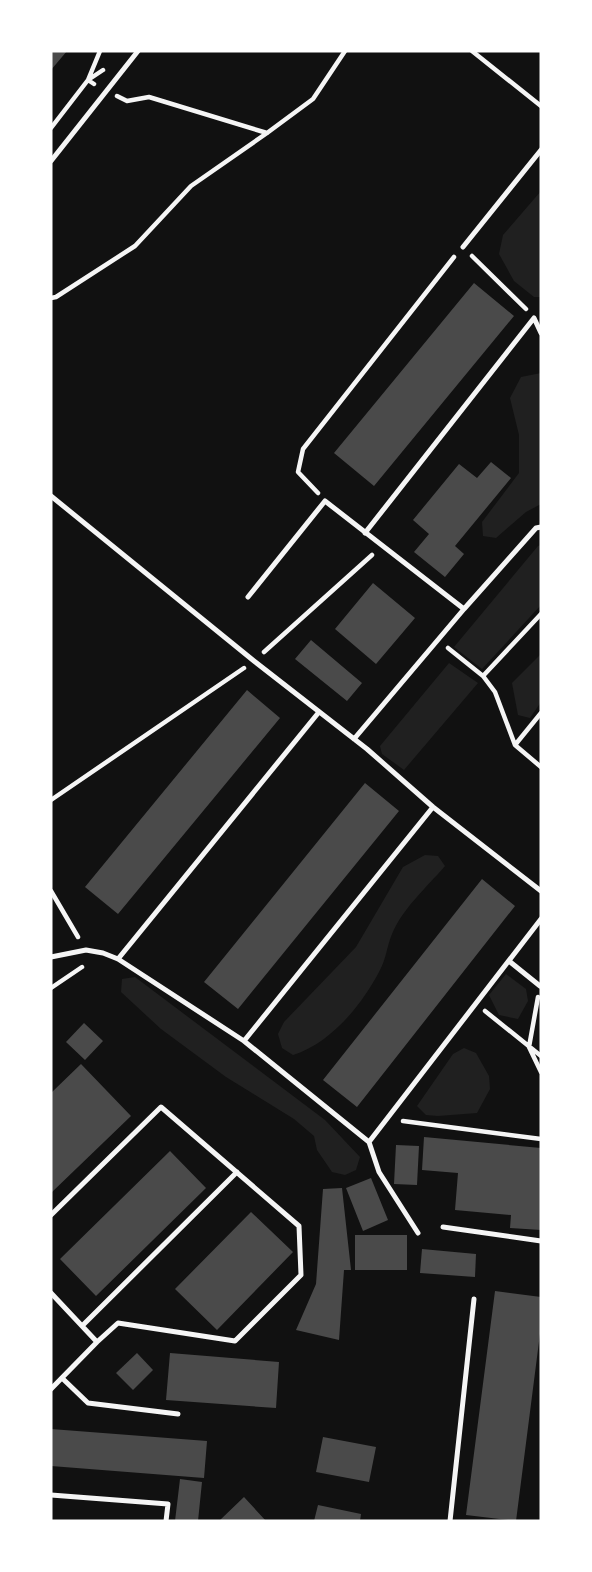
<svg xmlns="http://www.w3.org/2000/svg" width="592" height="1572" viewBox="0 0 592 1572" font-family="Rubik,sans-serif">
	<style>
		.green { fill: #202020 }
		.building { fill: #4a4a4a }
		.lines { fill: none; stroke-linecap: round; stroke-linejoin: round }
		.path { stroke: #f5f5f5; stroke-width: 4.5 }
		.service { stroke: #f5f5f5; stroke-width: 5 }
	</style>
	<rect width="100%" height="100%" fill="#111"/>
	<!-- green -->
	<path class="green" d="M541 191V297H534L514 281 499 254 503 235Z
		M541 373V504L526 512 496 538 483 536 482 522 519 473V435L510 398 521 377Z
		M541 545V605L482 669 454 647 538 546Z
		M541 654V702L530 718 518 715 512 683Z
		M449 663 478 683 404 770 382 754 380 746Z
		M425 855 438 856 445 866C427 887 403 908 392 934 387 946 386 959 380 970 362 1005 331 1043 293 1055L282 1048 278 1034 284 1022 356 947 403 867Z
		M506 974 526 989 528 1001 518 1019 499 1015 489 995Z
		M135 977 325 1120 360 1157 356 1170 345 1175 332 1172 317 1150 314 1136 294 1119 226 1077 161 1029 121 992 122 979Z
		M464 1048 476 1053 489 1076 490 1089 477 1113 438 1116 426 1115 417 1106 453 1054Z"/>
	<!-- building -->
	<path class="building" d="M51 51H67L51 70Z
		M474 283 514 316 374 486 334 453Z
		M491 462 511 478 455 546 464 554 445 577 414 552 429 534 413 520 459 464 477 478Z
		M373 583 415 618 376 664 335 629Z
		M311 640 362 683 347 701 295 659Z
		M247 690 280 718 118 914 85 887Z
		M365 783 399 811 238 1009 204 982Z
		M482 879 515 906 357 1107 323 1080Z
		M84 1023 103 1041 85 1060 66 1042Z
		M81 1064 131 1116 51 1193V1093Z
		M424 1137 541 1148V1230L510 1228 511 1215 455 1210 458 1173 422 1170Z
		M396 1145 419 1146 417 1185 394 1184Z
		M170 1151 206 1188 96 1296 60 1259Z
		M371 1178 388 1220 363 1231 346 1188Z
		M342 1188 351 1270H344L339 1340 296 1330 316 1284 323 1189Z
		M251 1212 293 1252 217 1330 175 1289Z
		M355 1235H407V1270H355Z
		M422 1249 476 1254 475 1277 420 1273Z
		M495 1291 541 1297V1326L516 1521 466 1515Z
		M137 1353 153 1370 133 1390 116 1373Z
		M170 1353 279 1362 276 1408 166 1400Z
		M51 1429 207 1441 204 1478 51 1466Z
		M323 1437 376 1447 369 1482 316 1472Z
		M180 1479 202 1482 198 1521H175Z
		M244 1497 266 1521H219Z
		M318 1505 361 1514 360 1521H314Z"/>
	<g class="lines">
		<!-- path -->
		<path class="path" d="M472 51 541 106
			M94 84 88 80 100 51
			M117 96 127 101 149 97 267 133
			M51 128 88 80 103 70
			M472 256 526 309
			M51 298 56 297 135 246 191 186 267 133 313 99 345 51
			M318 493 298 472 303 449 454 257
			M541 614 483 676 495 692 515 745 541 767
			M448 648 483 676
			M264 652 372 555
			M515 745 541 713
			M51 800 244 668
			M51 891 78 937
			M51 988 82 967
			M538 997 529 1047 541 1072
			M485 1011 541 1056
			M403 1121 541 1139"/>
		<!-- service -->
		<path class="service" d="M51 161 138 51
			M463 247 541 150
			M51 496 254 661 367 749 433 807 541 891
			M365 533 534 318 541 333
			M248 597 325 501 464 609
			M354 739 464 609 536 528 541 527
			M51 957 86 950 103 953 118 959 244 1041 369 1142 379 1172 418 1233
			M118 959 319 712
			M509 961 540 986
			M244 1041 433 807
			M369 1142 541 919
			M51 1215 161 1107 299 1226 301 1275 235 1341 118 1323 97 1342 51 1389
			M443 1227 541 1241
			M51 1293 97 1342
			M82 1326 237 1172
			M62 1378 88 1403 178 1414
			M51 1495 168 1504 166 1521
			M450 1521 474 1299"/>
	</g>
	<!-- border -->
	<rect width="592" height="1572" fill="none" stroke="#ffffff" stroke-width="105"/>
</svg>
